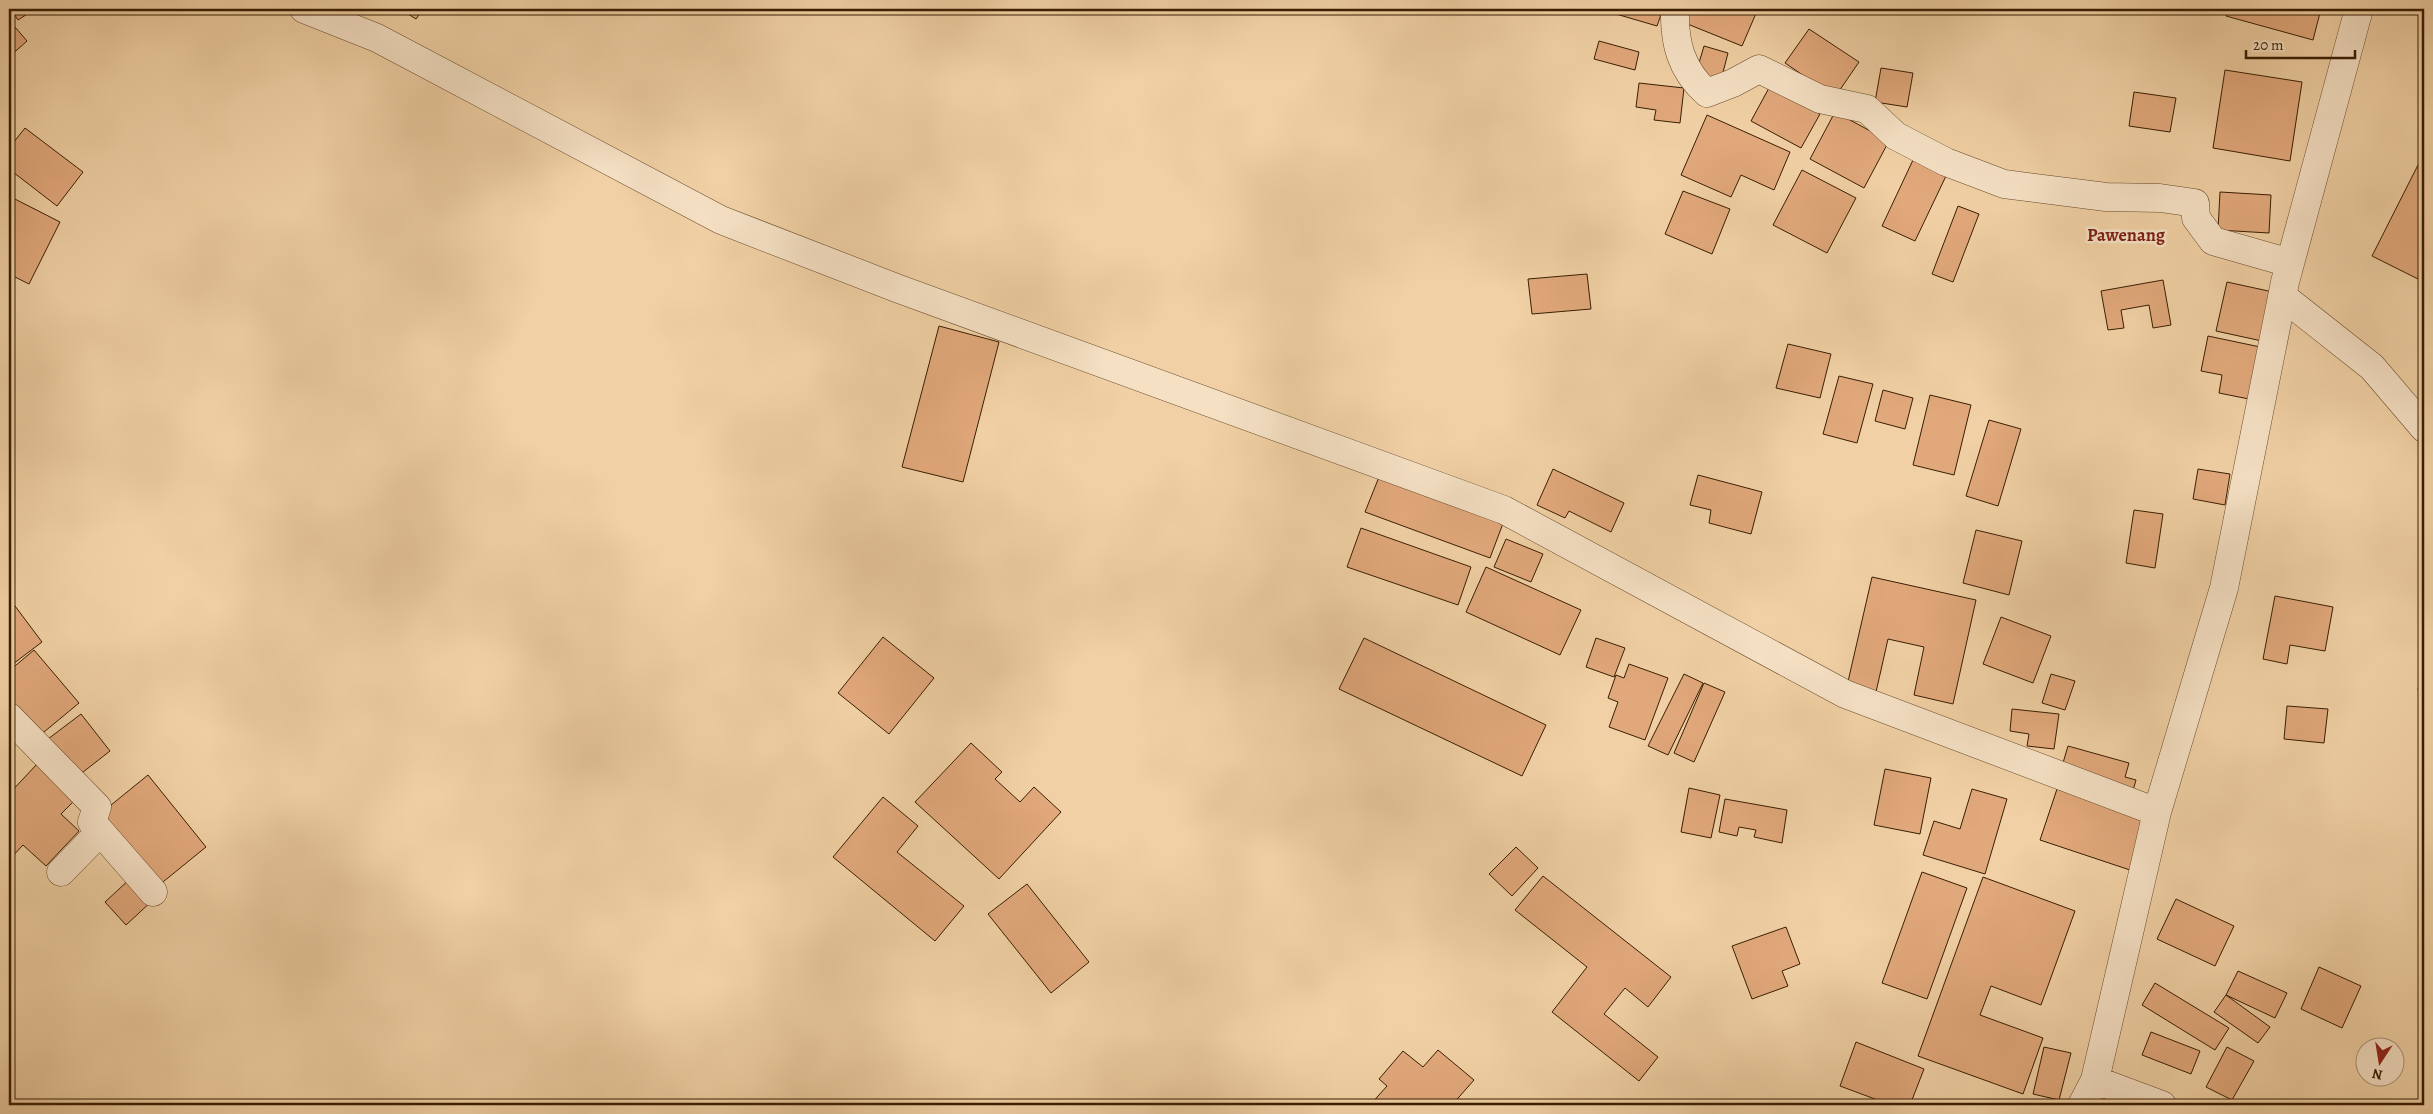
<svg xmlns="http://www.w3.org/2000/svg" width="2433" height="1114" viewBox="0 0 2433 1114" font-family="Alegreya,serif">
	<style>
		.building { fill: #e1a87b; stroke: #391e02 }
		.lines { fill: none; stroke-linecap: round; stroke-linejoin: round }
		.minor-casing { stroke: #674a2a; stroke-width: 29 }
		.minor { stroke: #f5e0c4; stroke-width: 28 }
		.labels { text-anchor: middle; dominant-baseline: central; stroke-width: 5; stroke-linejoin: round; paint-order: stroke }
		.quarter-label { font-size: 18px; font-weight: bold; fill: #7a1f14; stroke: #f5e0c4 }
	</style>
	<rect width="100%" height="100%" fill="#f0d0a4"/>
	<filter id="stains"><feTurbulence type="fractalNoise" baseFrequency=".004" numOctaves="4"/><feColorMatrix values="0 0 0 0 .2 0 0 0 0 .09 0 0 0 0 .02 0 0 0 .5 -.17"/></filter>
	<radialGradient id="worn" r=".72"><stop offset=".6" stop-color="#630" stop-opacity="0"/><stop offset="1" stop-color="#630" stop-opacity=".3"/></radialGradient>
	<!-- building -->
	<path class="building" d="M11 9H35L18 20Z
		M400 9H423L416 19Z
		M1599 9H1663L1657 26Z
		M1685 9H1751L1757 11 1742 46 1680 21Z
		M2228 9H2321L2313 40 2226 16Z
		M9 20 27 41 9 57Z
		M1809 29 1859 62 1835 97 1785 63Z
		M1599 41 1639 52 1635 70 1594 59Z
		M1704 46 1728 53 1721 80 1696 73Z
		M1881 68 1913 73 1907 107 1875 102Z
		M2225 70 2302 82 2290 161 2213 148Z
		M1639 83 1684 88 1680 123 1654 120 1656 110 1636 107Z
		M1770 86 1820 114 1801 148 1751 121Z
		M2134 92 2176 98 2170 132 2129 126Z
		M1835 112 1889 141 1864 188 1810 159Z
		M1707 115 1790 152 1774 190 1741 175 1731 197 1681 175Z
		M25 128 83 172 57 206 9 169V148Z
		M1913 160 1946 176 1915 241 1882 226Z
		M2418 165 2424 169V282L2372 256Z
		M1802 170 1856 198 1827 253 1773 225Z
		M1683 191 1730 209 1712 254 1665 234Z
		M2220 192 2271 195 2269 233 2218 230Z
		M9 196 60 222 29 284 9 274Z
		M1958 206 1979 214 1953 282 1932 274Z
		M1587 274 1591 309 1532 314 1528 279Z
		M2163 280 2171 325 2153 328 2149 305 2121 310 2124 328 2108 330 2101 291Z
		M2227 282 2273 292 2262 341 2216 331Z
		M939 326 999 342 963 482 902 467Z
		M2208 336 2265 348 2254 400 2219 393 2222 375 2201 371Z
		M1788 344 1831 354 1820 398 1776 388Z
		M1839 376 1873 384 1857 443 1823 434Z
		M1883 390 1913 398 1905 429 1875 421Z
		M1930 395 1971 405 1954 475 1913 465Z
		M1989 420 2021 429 1998 506 1966 496Z
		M1553 469 1624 503 1611 532 1569 511 1565 518 1537 505Z
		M2198 469 2230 474 2225 505 2193 499Z
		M1381 472 1505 518 1490 558 1365 512Z
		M1698 475 1762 492 1751 534 1709 523 1711 510 1690 505Z
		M2134 510 2163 514 2155 568 2126 563Z
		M1361 528 1471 567 1458 605 1347 567Z
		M1976 530 2022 541 2009 595 1963 583Z
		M1506 539 1543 554 1531 582 1494 567Z
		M1486 567 1581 610 1560 655 1466 612Z
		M1872 577 1976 600 1953 704 1914 695 1924 647 1888 639 1876 692 1847 686Z
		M2275 596 2333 607 2325 651 2290 645 2287 664 2263 659Z
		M9 598 42 642 9 667Z
		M2001 617 2051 636 2033 683 1983 664Z
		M883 637 934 678 889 734 838 693Z
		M1364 638 1546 725 1522 776 1339 689Z
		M1596 638 1625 648 1614 677 1586 667Z
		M34 650 79 703 38 737 9 704V671Z
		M2424 659V691L2418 690Z
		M1629 664 1668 678 1645 740 1609 727 1618 702 1608 698 1616 675 1624 678Z
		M1684 674 1703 683 1668 755 1648 746Z
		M2051 674 2075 681 2065 710 2042 703Z
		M1704 683 1725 692 1694 762 1674 753Z
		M2287 706 2328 709 2324 743 2284 739Z
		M2012 709 2059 714 2054 749 2027 746 2029 734 2010 731Z
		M81 714 110 751 78 776 48 739Z
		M971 743 1002 772 995 779 1020 802 1034 787 1061 812 999 879 915 802Z
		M2068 746 2129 763 2125 777 2136 780 2132 794 2060 773Z
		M37 764 75 800 61 814 79 831 46 866 23 845 9 860V794Z
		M1885 769 1931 778 1920 834 1874 825Z
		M148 775 206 847 158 886 100 814Z
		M1689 788 1720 795 1711 838 1681 832Z
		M1972 789 2007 799 1985 874 1923 855 1934 821 1960 829Z
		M2057 789 2147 818 2130 870 2040 840Z
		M883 797 918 826 897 852 964 906 935 941 833 857Z
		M1725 799 1787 810 1782 843 1754 837 1756 830 1739 827 1737 836 1719 832Z
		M1516 847 1538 868 1512 896 1489 874Z
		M1922 872 1967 888 1927 999 1882 983Z
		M1543 876 1671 977 1648 1007 1625 988 1604 1014 1658 1057 1639 1081 1552 1012 1587 967 1515 910Z
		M1983 877 2075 911 2041 1005 1991 986 1980 1015 2043 1038 2023 1094 1918 1056Z
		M131 878 153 900 126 925 105 902Z
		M1027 884 1089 962 1051 993 988 914Z
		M2176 899 2234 926 2215 966 2157 939Z
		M1786 927 1800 964 1782 971 1788 986 1752 999 1732 946Z
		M2319 967 2361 986 2342 1028 2301 1009Z
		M2238 971 2287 993 2275 1018 2226 995Z
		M2155 983 2229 1028 2215 1050 2142 1005Z
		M2226 995 2270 1027 2258 1043 2214 1012Z
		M2151 1032 2200 1051 2191 1074 2142 1055Z
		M1856 1042 1924 1069 1910 1105H1891L1840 1086Z
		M2044 1047 2071 1053 2059 1100 2033 1094Z
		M2227 1047 2254 1061 2232 1100 2206 1087Z
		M1438 1050 1474 1080 1452 1105H1370L1387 1086 1379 1079 1403 1051 1423 1067Z"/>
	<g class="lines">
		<defs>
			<path id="minor" d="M304 9 377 38 721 220 899 289 1504 510 1845 694 2157 812
				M1675 9C1674 43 1681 70 1707 93L1733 83 1759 69 1820 99 1867 109 1896 136 1946 162 2004 184 2106 197 2160 198 2195 203 2196 218 2213 241 2290 263
				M2282 296 2372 367 2424 428
				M9 717 97 807 92 822 153 892
				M61 872 100 832
				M2095 1080 2162 1105
				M2082 1105 2095 1080 2157 812 2224 588 2285 282 2359 9"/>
		</defs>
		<!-- minor casing -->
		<use href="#minor" class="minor-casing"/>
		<!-- minor -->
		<use href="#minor" class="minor"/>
	</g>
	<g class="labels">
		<!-- quarter labels -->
		<g class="quarter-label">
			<text x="2126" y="235">Pawenang</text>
		</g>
	</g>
	<!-- margin -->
	<rect width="2433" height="1114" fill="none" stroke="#f0d0a4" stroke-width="30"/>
	<rect x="10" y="10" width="2413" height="1094" fill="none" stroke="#391e02" stroke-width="2.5"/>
	<rect x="15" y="15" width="2403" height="1084" fill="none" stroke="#391e02"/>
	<!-- north arrow -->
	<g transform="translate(2380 1062) rotate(192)"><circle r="24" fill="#f5e0c4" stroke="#aa9276"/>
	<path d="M0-4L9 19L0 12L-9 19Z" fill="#8f2418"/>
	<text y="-8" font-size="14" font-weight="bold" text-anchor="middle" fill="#391e02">N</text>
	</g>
	<!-- scale -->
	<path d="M2246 50v8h109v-8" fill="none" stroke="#391e02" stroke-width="2.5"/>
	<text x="2253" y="50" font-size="15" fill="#391e02" stroke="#f5e0c4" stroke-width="4" paint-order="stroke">20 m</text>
	<rect width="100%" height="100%" filter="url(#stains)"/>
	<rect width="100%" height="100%" fill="url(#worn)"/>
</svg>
